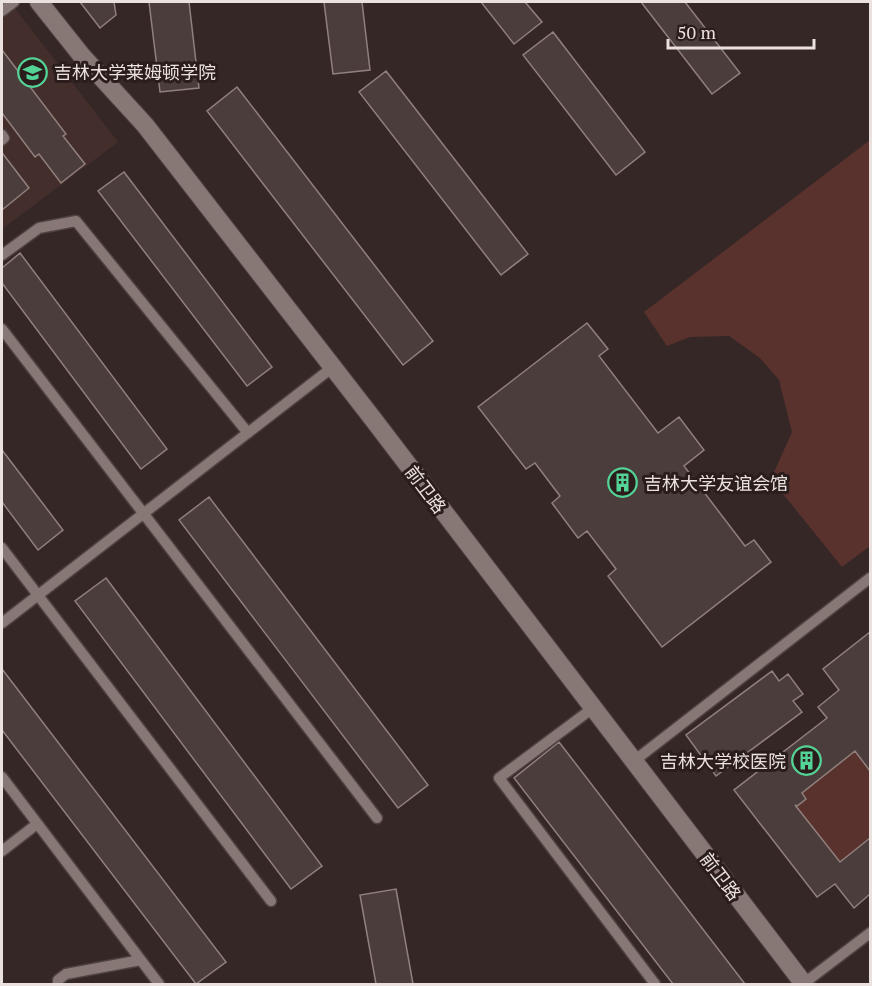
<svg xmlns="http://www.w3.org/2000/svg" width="872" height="986" viewBox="0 0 872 986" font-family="'PT Serif','Noto Sans SC',serif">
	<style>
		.built { fill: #432e2b }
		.green { fill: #59322d }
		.building { fill: #4b3d3b; stroke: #91807d; stroke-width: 1.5 }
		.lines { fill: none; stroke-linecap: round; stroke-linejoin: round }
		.service-casing { stroke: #4e4240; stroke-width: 13 }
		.tertiary-casing { stroke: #4e4240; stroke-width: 20 }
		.service { stroke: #887875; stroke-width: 10 }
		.tertiary { stroke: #887875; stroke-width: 18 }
		.labels { text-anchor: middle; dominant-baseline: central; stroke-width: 6; stroke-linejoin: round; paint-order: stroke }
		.poi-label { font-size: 18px; fill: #ebe2e0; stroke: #2a1d1b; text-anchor: start }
		.street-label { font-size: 18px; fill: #ebe2e0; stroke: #2a1d1b }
	</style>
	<rect width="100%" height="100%" fill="#342725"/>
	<!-- built -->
	<path class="built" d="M2 2H10L118 142 2 229Z"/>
	<!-- green -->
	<path class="green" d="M870 140V546L842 567 771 479 792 432 779 380 760 358 729 336 690 337 667 346 644 312Z
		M855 751 870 771V838L840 862 795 805 797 806 806 799 802 793Z"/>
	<!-- building -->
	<path class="building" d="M80 2H114L116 15 100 28Z
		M149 2H189L199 88 160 92Z
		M324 2H362L370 70 333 74Z
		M481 2H525L542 22 514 44Z
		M641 2H685L740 73 712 94Z
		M553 32 645 152 616 175 523 55Z
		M2 50 66 134 63 136 85 164 61 183 39 154 35 157 2 113Z
		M386 71 528 254 501 275 359 92Z
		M237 87 433 341 403 365 207 111Z
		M3 154 29 188 2 210V155Z
		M124 172 272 367 247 386 98 191Z
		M20 253 167 449 141 469 2 283V268Z
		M587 323 608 349 599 356 658 433 679 417 704 450 684 466 745 546 754 540 771 562 662 647 608 576 616 569 587 531 578 538 552 503 560 496 535 463 526 469 478 407Z
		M2 450 63 530 38 550 2 502Z
		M209 497 428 785 398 808 179 520Z
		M106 578 322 866 291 889 75 601Z
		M870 632V771L855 751 802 793 806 799 797 806 795 805 840 862 870 838V894L854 908 835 884 817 897 734 790 827 718 818 707 839 690 823 669Z
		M2 669 226 962 196 984 2 730Z
		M772 671 779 681 788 674 803 694 793 701 802 712 716 776 686 735Z
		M559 742 745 984H673L514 778Z
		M396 889 413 984H376L360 895Z"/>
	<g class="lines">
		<defs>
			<path id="service" d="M2 11 14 2
				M2 135 4 138 2 140
				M2 255 39 228 76 221 248 433
				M2 329 377 818
				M2 548 271 901
				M2 623 333 367
				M593 708 499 778 655 984
				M634 761 870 578
				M2 777 159 984
				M2 851 37 824
				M58 984V980L66 974 141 960
				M803 984 870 933"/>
			<path id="tertiary" d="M39 2 82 56 145 125 373 419 804 984"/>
		</defs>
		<!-- service casing -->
		<use href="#service" class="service-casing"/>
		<!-- tertiary casing -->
		<use href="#tertiary" class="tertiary-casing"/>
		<!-- service -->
		<use href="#service" class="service"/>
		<!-- tertiary -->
		<use href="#tertiary" class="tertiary"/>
	</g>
	<!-- icons -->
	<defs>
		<symbol id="university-ring" viewBox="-11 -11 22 22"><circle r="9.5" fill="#2a1d1b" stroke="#53d396" stroke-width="1.5"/><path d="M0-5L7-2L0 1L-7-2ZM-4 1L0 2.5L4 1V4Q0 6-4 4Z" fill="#53d396"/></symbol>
		<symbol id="building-ring" viewBox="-11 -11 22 22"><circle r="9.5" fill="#2a1d1b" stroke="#53d396" stroke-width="1.5"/><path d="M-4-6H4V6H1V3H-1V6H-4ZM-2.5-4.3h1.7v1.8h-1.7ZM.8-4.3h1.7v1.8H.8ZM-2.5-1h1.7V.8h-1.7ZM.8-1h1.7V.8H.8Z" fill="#53d396"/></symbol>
	</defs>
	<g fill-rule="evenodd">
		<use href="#university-ring" x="16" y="56" width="33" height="33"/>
		<use href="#building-ring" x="606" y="466" width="33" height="33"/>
		<use href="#building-ring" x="790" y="744" width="33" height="33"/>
	</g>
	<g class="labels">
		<!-- poi labels -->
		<g class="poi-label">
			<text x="54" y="72">吉林大学莱姆顿学院</text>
			<text x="644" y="483">吉林大学友谊会馆</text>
			<text x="786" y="761" text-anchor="end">吉林大学校医院</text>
		</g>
		<!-- street labels -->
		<g class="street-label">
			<text transform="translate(426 489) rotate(53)">前卫路</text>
			<text transform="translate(721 876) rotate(53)">前卫路</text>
		</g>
	</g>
	<!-- border -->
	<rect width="872" height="986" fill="none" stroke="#ebe2e0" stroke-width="6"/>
	<!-- scale -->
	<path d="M668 39v9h146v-9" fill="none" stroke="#ebe2e0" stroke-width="3"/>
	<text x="677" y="39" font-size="18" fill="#ebe2e0" stroke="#2a1d1b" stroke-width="4.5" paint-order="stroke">50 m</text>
</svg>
